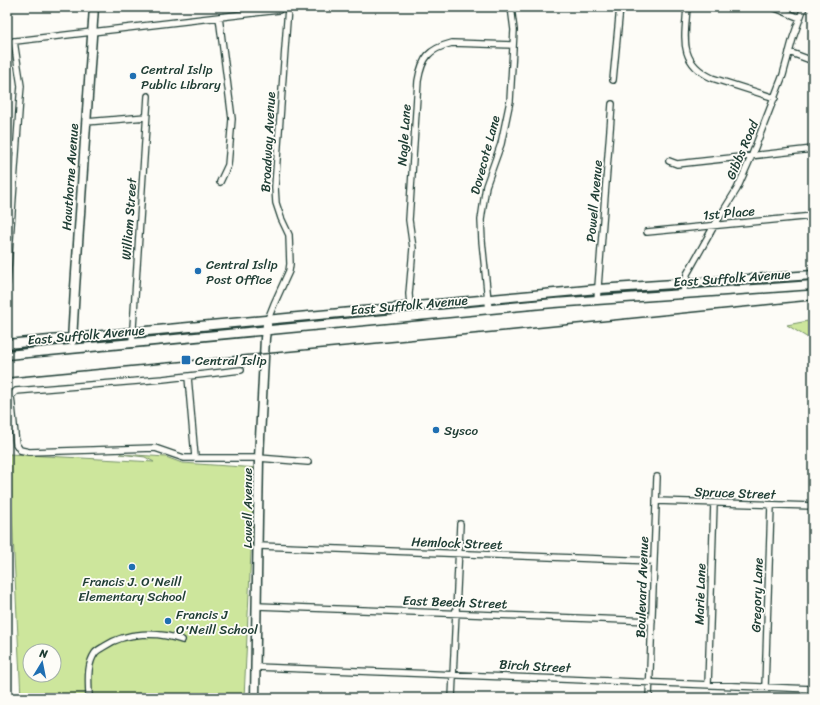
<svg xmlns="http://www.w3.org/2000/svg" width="820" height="705" viewBox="0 0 820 705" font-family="Sriracha,sans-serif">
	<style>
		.green { fill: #cde69c; stroke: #769268; fill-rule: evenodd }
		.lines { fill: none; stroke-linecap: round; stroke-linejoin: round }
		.street-casing { stroke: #1f3d34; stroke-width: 8 }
		.secondary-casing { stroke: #1f3d34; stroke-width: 11 }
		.street { stroke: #fdfcf7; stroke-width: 5.5 }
		.secondary { stroke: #fdfcf7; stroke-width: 8 }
		.rail { stroke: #1f3d34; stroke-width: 1.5 }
		.poi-dot { fill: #1f6fb2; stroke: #fdfcf7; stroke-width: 1.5 }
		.labels { text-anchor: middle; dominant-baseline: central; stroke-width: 3.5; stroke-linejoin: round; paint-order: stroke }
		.poi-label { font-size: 13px; fill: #1f3d34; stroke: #fdfcf7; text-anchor: start }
		.street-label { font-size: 13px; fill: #1f3d34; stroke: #fdfcf7 }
	</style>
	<rect width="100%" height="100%" fill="#fdfcf7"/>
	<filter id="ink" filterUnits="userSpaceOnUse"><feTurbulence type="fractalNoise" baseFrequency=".025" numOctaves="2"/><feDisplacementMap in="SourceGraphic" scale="8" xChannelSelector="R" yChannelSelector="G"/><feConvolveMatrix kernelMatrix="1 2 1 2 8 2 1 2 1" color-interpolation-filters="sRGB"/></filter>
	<g filter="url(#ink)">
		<!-- green -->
		<path class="green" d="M813 320V341L787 325Z
			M9 454 154 462 145 457 120 454 166 457 182 463 259 468 253 510 244 698H21ZM30 651H54V675H30Z"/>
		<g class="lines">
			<defs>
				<path id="street" d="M687 7C685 38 678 62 712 78L775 98
					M773 7 800 18
					M219 17 232 119 228 165 220 182
					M7 42 279 10
					M789 52 813 61
					M613 80 620 7
					M86 122 146 117
					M669 161 677 164 813 149
					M647 232 813 216
					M7 283 20 97 21 86 14 41
					M683 294 687 274 714 226 737 189 752 155 783 75 793 38 804 7
					M597 300 612 104
					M410 306 409 294 413 248 409 220 418 81C422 57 429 49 452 43L513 45
					M489 310 482 241 481 220 486 186 501 144 510 101 514 30 511 7
					M268 319 274 304 289 271 290 264 289 235 281 218 276 203 275 187 288 7
					M132 343 148 96
					M241 370 163 379 16 391 11 396 16 444 20 450 29 452 155 448 184 458H259L308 462
					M188 377 195 457
					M656 501 813 506
					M259 546 654 561
					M257 606 652 621
					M256 667 813 689
					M708 685 714 503
					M765 687 771 505
					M89 698C89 683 86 666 95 653 97 650 102 648 105 646 126 632 158 631 182 640
					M452 698 460 524
					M649 698 657 477"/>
				<path id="secondary" d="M72 341 75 288 94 7
					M7 344 598 289 813 275
					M7 355 554 303 813 285
					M255 698 259 458 265 338 267 325"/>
			</defs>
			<!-- street casing -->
			<use href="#street" class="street-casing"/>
			<!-- secondary casing -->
			<use href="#secondary" class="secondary-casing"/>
			<!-- street -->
			<use href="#street" class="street"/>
			<!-- secondary -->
			<use href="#secondary" class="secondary"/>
			<!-- rail -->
			<path class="rail" d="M7 378 515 330 813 300"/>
		</g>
	</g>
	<!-- markers -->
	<g class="poi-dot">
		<circle cx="133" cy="76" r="4"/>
		<circle cx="198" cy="271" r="4"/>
		<rect x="181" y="355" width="10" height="10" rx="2"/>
		<circle cx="436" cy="430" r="4"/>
		<circle cx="132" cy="567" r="4"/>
		<circle cx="168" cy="621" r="4"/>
	</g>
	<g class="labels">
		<!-- poi labels -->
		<g class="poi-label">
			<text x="141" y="69">Central Islip<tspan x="141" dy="15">Public Library</tspan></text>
			<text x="206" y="264">Central Islip<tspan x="206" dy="15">Post Office</tspan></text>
			<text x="195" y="360">Central Islip</text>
			<text x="444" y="430">Sysco</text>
			<text x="132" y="581" text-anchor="middle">Francis J. O'Neill<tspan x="132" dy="15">Elementary School</tspan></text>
			<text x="176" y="614">Francis J<tspan x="176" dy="15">O'Neill School</tspan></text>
		</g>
		<!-- street labels -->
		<g class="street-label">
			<text transform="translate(404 135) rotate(-86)">Nagle Lane</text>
			<text transform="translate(268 142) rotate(-87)">Broadway Avenue</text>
			<text transform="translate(742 150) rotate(-67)">Gibbs Road</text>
			<text transform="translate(485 155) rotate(-75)">Dovecote Lane</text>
			<text transform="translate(70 177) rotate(-86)">Hawthorne Avenue</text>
			<text transform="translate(594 201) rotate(-85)">Powell Avenue</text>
			<text transform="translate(729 213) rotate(-5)">1st Place</text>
			<text transform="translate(129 219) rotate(-86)">William Street</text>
			<text transform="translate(732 278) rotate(-4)">East Suffolk Avenue</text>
			<text transform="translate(409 305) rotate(-5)">East Suffolk Avenue</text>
			<text transform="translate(86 335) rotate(-5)">East Suffolk Avenue</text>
			<text transform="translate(735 493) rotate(2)">Spruce Street</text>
			<text transform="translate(247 508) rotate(-90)">Lowell Avenue</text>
			<text transform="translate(457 543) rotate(2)">Hemlock Street</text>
			<text transform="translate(642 587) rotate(-88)">Boulevard Avenue</text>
			<text transform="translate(700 594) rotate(-88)">Marie Lane</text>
			<text transform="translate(757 595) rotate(-88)">Gregory Lane</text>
			<text transform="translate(455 602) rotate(2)">East Beech Street</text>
			<text transform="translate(535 666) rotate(3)">Birch Street</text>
		</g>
	</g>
	<!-- margin -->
	<rect width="820" height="705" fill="none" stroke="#fdfcf7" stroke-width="24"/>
	<rect x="12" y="12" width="796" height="681" fill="none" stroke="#1f3d34" stroke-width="1.5" filter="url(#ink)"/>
	<!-- north arrow -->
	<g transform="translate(42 663) rotate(10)"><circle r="19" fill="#fdfcf7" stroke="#a4b0a9"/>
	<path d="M0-3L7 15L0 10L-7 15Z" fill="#1f6fb2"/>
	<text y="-6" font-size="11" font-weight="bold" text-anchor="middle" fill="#1f3d34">N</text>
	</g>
</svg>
